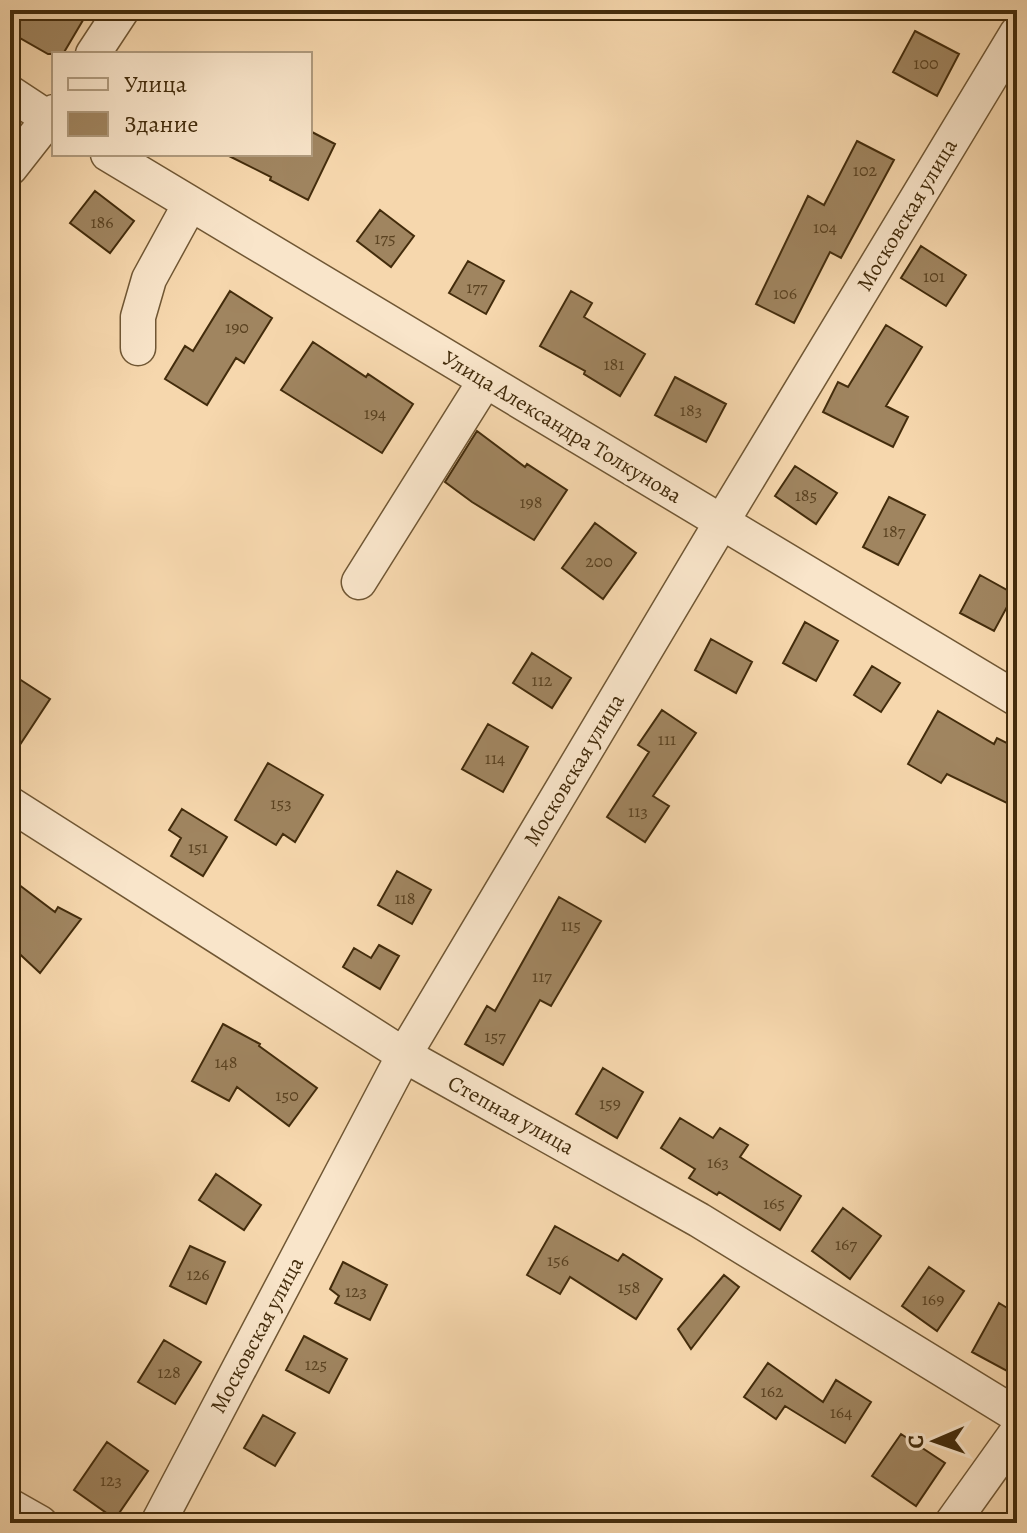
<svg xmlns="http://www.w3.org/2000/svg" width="1027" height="1533" viewBox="0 0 1027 1533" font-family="Alegreya,serif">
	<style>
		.building { fill: #a08560; stroke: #432c0c; stroke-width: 2 }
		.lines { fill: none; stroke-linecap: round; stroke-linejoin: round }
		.minor-casing { stroke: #705734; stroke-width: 37 }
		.minor { stroke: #f9e5ca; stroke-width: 34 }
		.labels { text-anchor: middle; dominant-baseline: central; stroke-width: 8; stroke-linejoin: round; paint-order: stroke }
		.number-label { font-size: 18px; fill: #5a4221 }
		.street-label { font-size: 22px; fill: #432c0c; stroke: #f9e5ca }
	</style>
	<rect width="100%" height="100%" fill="#f6d7ad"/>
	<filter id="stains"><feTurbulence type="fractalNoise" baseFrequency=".0025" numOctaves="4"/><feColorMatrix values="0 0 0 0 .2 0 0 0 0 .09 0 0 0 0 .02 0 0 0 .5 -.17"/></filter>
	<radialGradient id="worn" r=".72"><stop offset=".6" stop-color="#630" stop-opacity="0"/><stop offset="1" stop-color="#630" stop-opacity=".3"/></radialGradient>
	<!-- building -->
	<path class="building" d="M26 10H89L63 54H48L13 34Z
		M915 31 959 54 937 96 893 72Z
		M310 131 335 144 308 200 270 180 271 177 225 154H310Z
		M857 141 894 160 841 258 830 252 794 323 756 304 808 196 824 205Z
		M95 191 134 221 110 253 70 223Z
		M380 210 414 236 391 267 357 241Z
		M921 246 966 275 946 306 901 278Z
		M468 261 504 281 486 314 449 293Z
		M230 291 272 318 244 363 236 358 207 405 165 379 185 346 193 351Z
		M571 291 592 303 584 317 645 354 620 396 584 374 585 371 540 346Z
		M886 325 922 347 886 406 908 417 893 447 823 412 838 382 848 387Z
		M313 342 366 377 368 374 413 404 382 453 281 390Z
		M675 377 726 404 706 442 655 415Z
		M477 431 525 467 527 464 567 490 534 540 472 502 445 482Z
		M795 466 837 493 816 524 775 496Z
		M889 497 925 515 898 565 863 547Z
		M595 523 636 553 603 599 562 568Z
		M980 575 1014 594 994 631 960 613Z
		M805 622 838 641 816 681 783 663Z
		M711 639 752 662 736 693 695 670Z
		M532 653 571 678 552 708 513 683Z
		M872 666 900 683 881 712 854 695Z
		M10 673 50 699 10 760Z
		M662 710 696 733 653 796 669 806 645 842 607 817 649 752 638 745Z
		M938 711 994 744 997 738 1017 748V789L1009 804 947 774 941 783 908 764Z
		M488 724 528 747 503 792 462 769Z
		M268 763 323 795 295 842 283 834 276 845 235 820Z
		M182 809 227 837 203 876 171 856 181 838 169 830Z
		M397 871 431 890 412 924 378 905Z
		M10 878 55 912 58 907 81 919 40 973 10 945Z
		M559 897 601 921 551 1006 540 1000 503 1065 465 1044 487 1006 495 1011Z
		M379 945 399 956 380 989 343 967 354 948 371 958Z
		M223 1024 260 1044 259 1046 317 1088 289 1126 237 1087 229 1101 192 1081Z
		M603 1068 643 1092 617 1138 576 1114Z
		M680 1118 713 1138 720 1128 748 1145 740 1157 801 1196 780 1230 719 1192 717 1195 689 1178 695 1169 661 1148Z
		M216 1174 261 1205 244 1230 199 1200Z
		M843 1208 881 1236 850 1279 812 1251Z
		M555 1226 618 1261 623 1254 662 1279 636 1319 570 1277 560 1294 527 1275Z
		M190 1246 225 1262 206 1304 170 1286Z
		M343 1262 387 1285 370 1320 335 1303 339 1296 330 1289Z
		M929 1267 964 1291 937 1331 902 1306Z
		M724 1275 739 1287 691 1349 678 1329Z
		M999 1303 1017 1314V1353L1007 1371 972 1352Z
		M304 1336 347 1359 329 1393 286 1370Z
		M164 1340 201 1362 175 1404 138 1382Z
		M768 1363 823 1402 836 1380 871 1402 845 1443 785 1406 776 1419 744 1397Z
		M263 1415 295 1433 275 1466 244 1448Z
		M901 1434 945 1463 916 1506 872 1476Z
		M107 1442 148 1471 115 1519 74 1490Z"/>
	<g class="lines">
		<defs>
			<path id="minor" d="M93 54 122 10
				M10 93 54 122
				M108 154 1017 699
				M10 168 54 112
				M138 348V317L149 279 190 204
				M359 582 485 381
				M10 804 404 1055 699 1220 1017 1415
				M10 1506 40 1523
				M158 1523 404 1055 721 523 1017 33
				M952 1523 1017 1432"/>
		</defs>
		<!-- minor casing -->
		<use href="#minor" class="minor-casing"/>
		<!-- minor -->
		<use href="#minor" class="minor"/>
	</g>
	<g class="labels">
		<!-- number labels -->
		<g class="number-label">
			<text x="926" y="63">100</text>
			<text x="865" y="170">102</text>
			<text x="102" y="222">186</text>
			<text x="825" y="227">104</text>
			<text x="385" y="238">175</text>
			<text x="934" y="276">101</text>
			<text x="477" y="287">177</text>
			<text x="785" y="293">106</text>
			<text x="237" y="327">190</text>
			<text x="614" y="364">181</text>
			<text x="691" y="410">183</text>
			<text x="375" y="413">194</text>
			<text x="806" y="495">185</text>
			<text x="531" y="502">198</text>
			<text x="894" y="531">187</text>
			<text x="599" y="561">200</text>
			<text x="542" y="680">112</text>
			<text x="667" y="739">111</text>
			<text x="495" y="758">114</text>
			<text x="281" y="803">153</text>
			<text x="638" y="811">113</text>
			<text x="198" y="847">151</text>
			<text x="405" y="898">118</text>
			<text x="571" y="925">115</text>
			<text x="542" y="976">117</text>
			<text x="495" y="1036">157</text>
			<text x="226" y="1062">148</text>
			<text x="287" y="1095">150</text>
			<text x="610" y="1103">159</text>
			<text x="718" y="1162">163</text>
			<text x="774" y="1203">165</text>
			<text x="846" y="1244">167</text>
			<text x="558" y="1260">156</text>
			<text x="198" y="1274">126</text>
			<text x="629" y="1287">158</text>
			<text x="356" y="1291">123</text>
			<text x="933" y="1299">169</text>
			<text x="316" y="1364">125</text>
			<text x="169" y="1372">128</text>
			<text x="772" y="1391">162</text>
			<text x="841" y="1412">164</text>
			<text x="111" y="1480">123</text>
		</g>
		<!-- street labels -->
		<g class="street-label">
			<text transform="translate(907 215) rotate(-59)">Московская улица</text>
			<text transform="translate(562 427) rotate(31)">Улица Александра Толкунова</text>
			<text transform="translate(574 770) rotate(-59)">Московская улица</text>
			<text transform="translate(511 1115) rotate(29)">Степная улица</text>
			<text transform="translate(257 1335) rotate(-62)">Московская улица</text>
		</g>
	</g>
	<!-- margin -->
	<rect width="1027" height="1533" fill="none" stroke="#f6d7ad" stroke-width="40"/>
	<rect x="12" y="12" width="1003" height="1509" fill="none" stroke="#432c0c" stroke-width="4"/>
	<rect x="20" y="20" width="987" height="1493" fill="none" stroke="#432c0c" stroke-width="2"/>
	<!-- legend -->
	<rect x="52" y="52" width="260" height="104" fill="#f9e5ca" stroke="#b09b7e" stroke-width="2"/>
	<rect x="68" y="78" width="40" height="12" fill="#f9e5ca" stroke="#b09b7e" stroke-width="2"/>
	<text x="124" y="92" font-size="24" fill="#432c0c">Улица</text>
	<rect x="68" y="112" width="40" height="24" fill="#a08560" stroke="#b09b7e" stroke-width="2"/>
	<text x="124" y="132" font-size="24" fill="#432c0c">Здание</text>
	<!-- north arrow -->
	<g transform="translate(935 1441) rotate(268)" stroke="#f9e5ca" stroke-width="6" paint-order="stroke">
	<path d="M0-6L14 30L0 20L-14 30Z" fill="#432c0c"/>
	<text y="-12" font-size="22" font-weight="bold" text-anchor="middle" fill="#432c0c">С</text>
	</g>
	<rect width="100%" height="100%" filter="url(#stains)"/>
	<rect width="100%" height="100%" fill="url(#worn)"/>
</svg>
